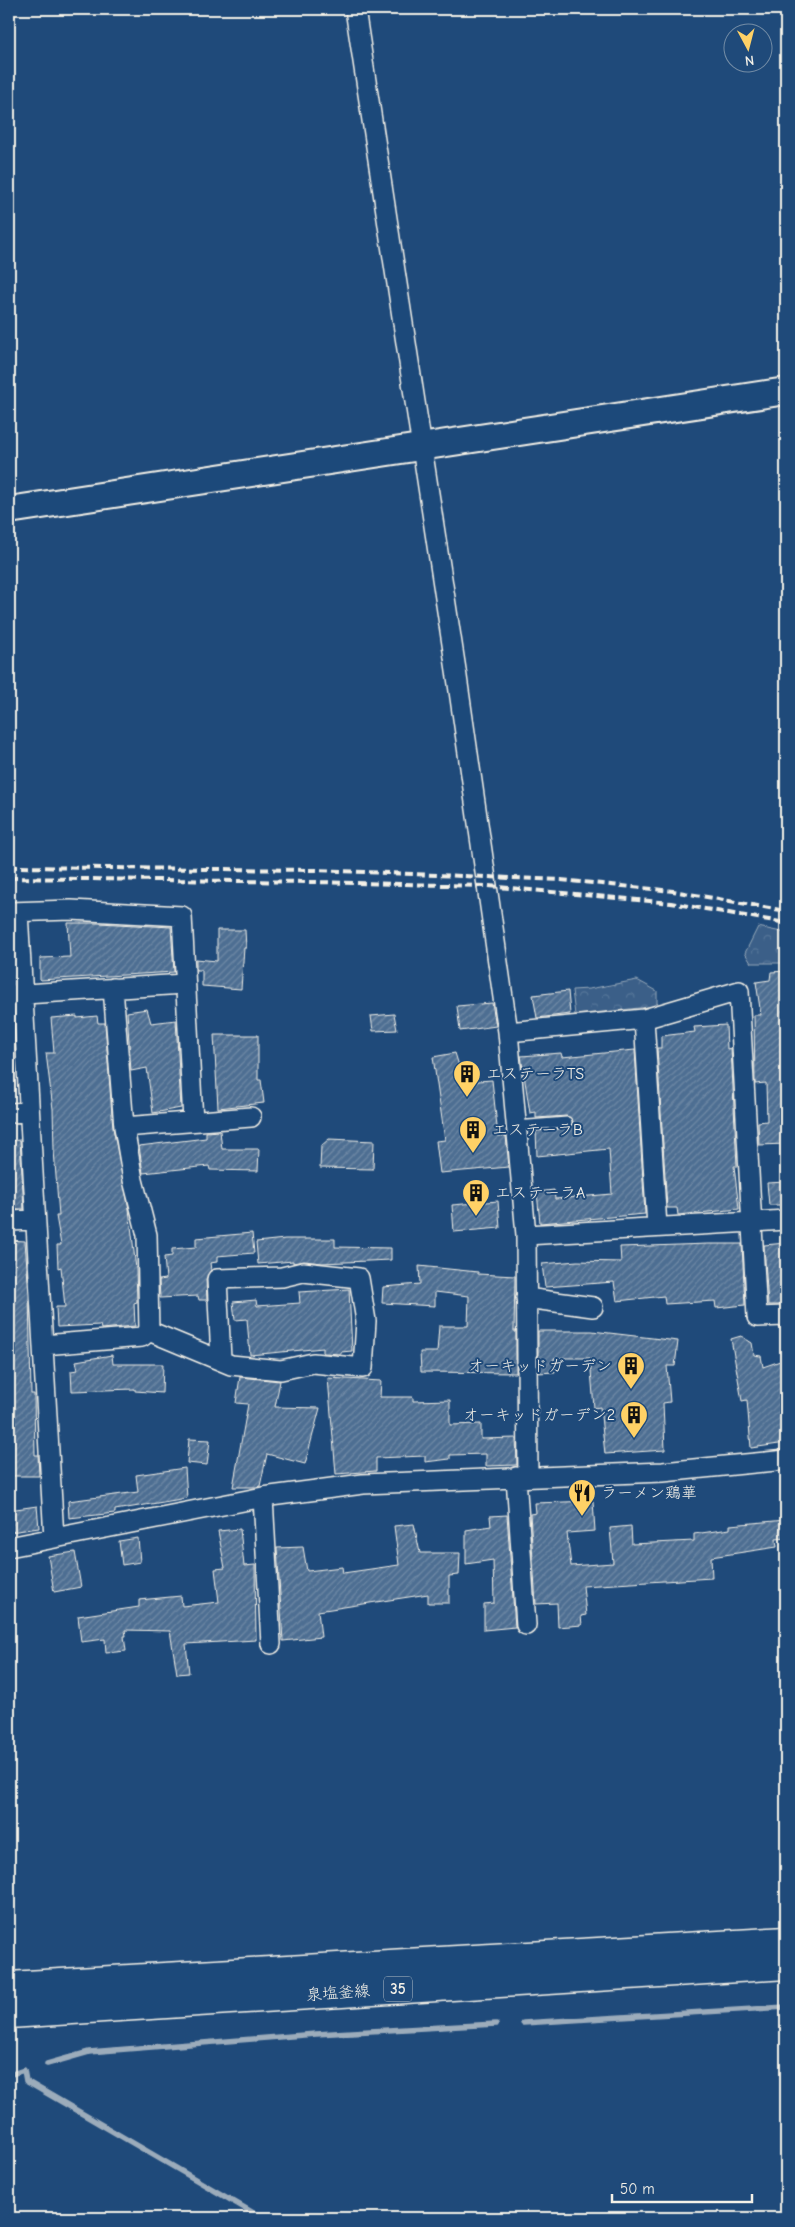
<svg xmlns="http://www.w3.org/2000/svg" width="795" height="2227" viewBox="0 0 795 2227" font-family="'Comic Neue','Klee One',sans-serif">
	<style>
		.park { fill: url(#park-crowns); stroke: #97a8b8 }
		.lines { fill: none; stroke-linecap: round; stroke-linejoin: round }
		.stream { stroke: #9cacbb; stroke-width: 5.5 }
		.building { fill: url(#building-hatch); stroke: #f4f1e8 }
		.lane-casing { stroke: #f4f1e8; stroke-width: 12 }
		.street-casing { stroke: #f4f1e8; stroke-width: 22 }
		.secondary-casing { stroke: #f4f1e8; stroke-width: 30 }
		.primary-casing { stroke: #f4f1e8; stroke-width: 31 }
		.lane { stroke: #1f4a7a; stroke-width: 9 }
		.street { stroke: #1f4a7a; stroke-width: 19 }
		.secondary { stroke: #1f4a7a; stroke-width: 26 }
		.primary { stroke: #1f4a7a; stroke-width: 28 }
		.rail { stroke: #f4f1e8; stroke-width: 4; stroke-dasharray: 8 4; stroke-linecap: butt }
		.labels { text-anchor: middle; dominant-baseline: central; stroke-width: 4; stroke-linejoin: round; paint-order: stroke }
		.shield { fill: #1f4a7a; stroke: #b4bfc7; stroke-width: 1 }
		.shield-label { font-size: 15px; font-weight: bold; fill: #f4f1e8 }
		.poi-label { font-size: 16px; fill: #f4f1e8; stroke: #1f4a7a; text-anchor: start }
		.street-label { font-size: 16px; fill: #f4f1e8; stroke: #1f4a7a }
	</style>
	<defs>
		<pattern id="park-crowns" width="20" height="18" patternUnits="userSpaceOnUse" patternTransform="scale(1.25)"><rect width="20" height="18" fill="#3a5f88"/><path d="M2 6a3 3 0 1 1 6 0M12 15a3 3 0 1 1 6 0" fill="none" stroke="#577699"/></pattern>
		<pattern id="building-hatch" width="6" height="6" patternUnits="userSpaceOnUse" patternTransform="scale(1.25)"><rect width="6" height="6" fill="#4d6e92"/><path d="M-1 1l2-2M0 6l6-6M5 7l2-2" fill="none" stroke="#708aa6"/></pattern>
	</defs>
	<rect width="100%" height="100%" fill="#1f4a7a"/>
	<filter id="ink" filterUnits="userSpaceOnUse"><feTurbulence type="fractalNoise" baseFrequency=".02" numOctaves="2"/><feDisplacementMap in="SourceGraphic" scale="10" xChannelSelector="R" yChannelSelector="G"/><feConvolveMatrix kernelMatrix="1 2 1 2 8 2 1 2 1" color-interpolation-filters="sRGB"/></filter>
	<g filter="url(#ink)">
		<!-- park -->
		<path class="park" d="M758 927 786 933V963H751L745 953Z
			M637 980 657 991V1006L575 1015 572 990 589 989Z"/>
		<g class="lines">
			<!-- stream -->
			<path class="stream" d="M523 2023 786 2007
				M47 2064 89 2052 316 2034 496 2024
				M9 2075 24 2070 26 2081 262 2218"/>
		</g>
		<!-- building -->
		<path class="building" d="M68 923H99L171 927 174 972 40 980V958L70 957Z
			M217 930H245L246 948H244L241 989 202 986V970H196V959L217 961Z
			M786 971V1144L759 1145 758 1122 767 1121 766 1083 755 1084 754 1015H761L756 982 770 980 771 972Z
			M568 991 570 1014 537 1018 533 995Z
			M492 1003 496 1026 460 1031 457 1006Z
			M147 1009 151 1023 176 1020 181 1108 153 1113 147 1068 131 1071 127 1012Z
			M394 1014 397 1030 373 1031 371 1016Z
			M77 1016V1018L97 1016 98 1023H105L113 1128 129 1209 136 1269 137 1302 134 1303 135 1326 101 1329 100 1325 57 1327 56 1307H65L61 1267 58 1268 57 1245H61L56 1216H59L54 1150 53 1109 46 1053H54L51 1018Z
			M726 1025 727 1049 731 1048 737 1166H734L739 1209 678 1215 677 1208H667L657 1048H661V1036L695 1032 694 1027Z
			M214 1035H258V1080H261L264 1103 218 1108Z
			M635 1050 645 1214 540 1223 537 1192 554 1190 555 1199 612 1194 609 1149 537 1156 536 1131 568 1128 572 1125 573 1121 567 1116 536 1118V1112L530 1113 521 1056 561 1053 562 1057Z
			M455 1053 464 1082 492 1080 498 1136H506L509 1167 440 1173 436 1141 445 1140 433 1057Z
			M220 1131 222 1149H259L258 1171 210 1170 209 1166 143 1173 139 1146 206 1138V1132Z
			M329 1139 374 1141 373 1169 320 1168 321 1146Z
			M20 1140 24 1209H9V1141Z
			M786 1182V1205H769L767 1183Z
			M498 1201 500 1228 454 1232 452 1205Z
			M252 1233 254 1253 217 1256V1262L210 1263 211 1270 206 1279 207 1300H199L198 1296 160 1298 159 1280 166 1279 164 1257 172 1256V1249L196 1247V1238Z
			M285 1239H335V1247L391 1248V1260L322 1263 304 1261 293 1263V1261L258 1264 256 1242Z
			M9 1240 25 1241 29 1295 31 1394H34L35 1455H38L39 1476H9Z
			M786 1243V1305H768L764 1245Z
			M708 1244H742L745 1305 716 1308 715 1301 665 1304 664 1296 617 1301 614 1282 545 1287 542 1264 577 1261 621 1262 620 1247Z
			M419 1266 478 1272V1274L515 1276 514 1331H516V1373L421 1372 420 1352H437L439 1326H468L469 1296 435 1292V1306L382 1303 383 1287 420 1284Z
			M349 1289 352 1351 341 1352V1354L323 1353V1348L250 1355 247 1319 235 1320 233 1302 256 1300 257 1306 300 1303 299 1292Z
			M538 1331H592L678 1341 675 1366H667L670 1402 663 1403 665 1450 605 1454 600 1407 594 1408 590 1358H554L555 1372 538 1373Z
			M741 1336 752 1343 754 1355 761 1356 763 1367 786 1359V1443L751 1448 747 1400 742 1401 731 1339Z
			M112 1355 113 1364H163L162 1393 135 1391V1389L72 1391 71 1371 78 1370 76 1361Z
			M240 1377 280 1381 275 1407 320 1408 305 1464 267 1454 260 1486 256 1487H233L248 1404 236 1403Z
			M328 1378 381 1381 380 1397H413V1401L450 1400V1425L481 1424V1439L516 1438 517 1465 486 1466V1454L450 1455V1459L425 1462V1456L376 1458V1471L336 1474Z
			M189 1439 210 1440 207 1465 187 1463Z
			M185 1468 187 1498 115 1510V1513L69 1518 68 1501 138 1492 136 1475Z
			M593 1501 595 1531 567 1533 571 1566 613 1563 610 1528 631 1526 632 1544 694 1541V1534L730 1529V1525L786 1520V1538L776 1539 777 1547 711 1557 712 1578 583 1586 586 1615 581 1616 582 1625 558 1627 557 1603 536 1604 530 1514 536 1513 535 1503Z
			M37 1506 39 1528 10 1532 9 1510Z
			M507 1515 515 1627 484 1630V1604L494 1603 493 1560 466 1564V1530L491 1526 490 1516Z
			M414 1524 420 1553H460L459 1575 449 1576V1603H428V1594L318 1611 321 1637 283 1641 277 1548 303 1547 307 1571 342 1567 343 1573 399 1565 394 1526Z
			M240 1529 244 1566 255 1565 256 1640 186 1644 189 1673 177 1674 170 1631 125 1630 126 1636H124L126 1651 106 1653 105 1639 81 1642 78 1616 139 1607V1600L181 1596 182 1606 219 1602 215 1569 225 1568 218 1531Z
			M138 1538 140 1562 122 1565 119 1541Z
			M75 1552 81 1587 54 1592 48 1556Z"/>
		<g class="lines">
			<defs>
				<path id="lane" d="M516 1126 567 1122"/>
				<path id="street" d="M355 9 456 670 508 1032 526 1235 528 1477
					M9 912 71 910 182 916 193 1121
					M18 912 54 1538
					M9 995 184 984
					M644 1019 657 1227
					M508 1032 644 1019 739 991 757 1317 786 1316
					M9 1113 29 1112
					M124 1127 251 1117
					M9 1221 35 1220
					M526 1235 786 1220
					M526 1298 593 1307
					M149 1331 231 1365 281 1370 313 1363 363 1368 366 1321 359 1278 303 1272 282 1277 217 1279 221 1359
					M43 1345 142 1337 149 1331 147 1235 133 1180 124 1127 113 988
					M516 1477 526 1625
					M263 1497 271 1644
					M9 1547 263 1497 363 1484 663 1472 786 1460"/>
				<path id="secondary" d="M9 510 786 391"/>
				<path id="primary" d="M9 1986 786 1941
					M9 2014 786 1965"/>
			</defs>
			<!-- lane casing -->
			<use href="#lane" class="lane-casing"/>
			<!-- street casing -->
			<use href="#street" class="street-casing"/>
			<!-- secondary casing -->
			<use href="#secondary" class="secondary-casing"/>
			<!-- primary casing -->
			<use href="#primary" class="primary-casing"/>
			<!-- lane -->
			<use href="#lane" class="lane"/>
			<!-- street -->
			<use href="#street" class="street"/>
			<!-- secondary -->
			<use href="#secondary" class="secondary"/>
			<!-- primary -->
			<use href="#primary" class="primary"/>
			<!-- rail -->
			<path class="rail" d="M9 867 314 870 561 880 673 891 786 911
				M9 878 313 882 488 886 671 903 786 923"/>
		</g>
	</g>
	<!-- icons -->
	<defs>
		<symbol id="building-pin" viewBox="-11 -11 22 30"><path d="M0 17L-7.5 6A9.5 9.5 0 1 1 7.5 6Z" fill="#ffd166" stroke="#1f4a7a"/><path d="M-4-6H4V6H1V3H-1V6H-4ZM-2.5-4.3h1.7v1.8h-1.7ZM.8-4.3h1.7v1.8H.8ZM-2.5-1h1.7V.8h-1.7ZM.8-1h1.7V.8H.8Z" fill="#111"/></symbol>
		<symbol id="restaurant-pin" viewBox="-11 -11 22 30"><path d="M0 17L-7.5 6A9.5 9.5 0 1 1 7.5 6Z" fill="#ffd166" stroke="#1f4a7a"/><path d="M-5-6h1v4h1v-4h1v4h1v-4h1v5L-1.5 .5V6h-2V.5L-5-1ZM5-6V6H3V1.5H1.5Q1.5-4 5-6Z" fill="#111"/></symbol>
	</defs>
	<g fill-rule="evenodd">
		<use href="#building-pin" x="451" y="1058" width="32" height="43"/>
		<use href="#building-pin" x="457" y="1114" width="32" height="43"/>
		<use href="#building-pin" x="460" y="1177" width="32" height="43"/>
		<use href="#building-pin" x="615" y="1350" width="32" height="43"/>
		<use href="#building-pin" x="618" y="1399" width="32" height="43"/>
		<use href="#restaurant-pin" x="566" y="1477" width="32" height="43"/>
	</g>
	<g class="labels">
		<!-- shield labels -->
		<rect class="shield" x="384" y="1976.5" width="28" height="25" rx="4"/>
		<g class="shield-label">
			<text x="398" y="1989">35</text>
		</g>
		<!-- poi labels -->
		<g class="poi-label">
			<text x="486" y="1074">エステーラTS</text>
			<text x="492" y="1130">エステーラB</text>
			<text x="495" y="1193">エステーラA</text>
			<text x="612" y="1366" text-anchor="end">オーキッドガーデン</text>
			<text x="615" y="1415" text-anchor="end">オーキッドガーデン2</text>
			<text x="601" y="1493">ラーメン鶏華</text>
		</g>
		<!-- street labels -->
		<g class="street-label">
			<text transform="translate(338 1993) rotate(-4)">泉塩釜線</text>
		</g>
	</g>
	<!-- margin -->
	<rect width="795" height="2227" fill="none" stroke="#1f4a7a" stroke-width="30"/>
	<rect x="15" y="15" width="765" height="2197" fill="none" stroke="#f4f1e8" stroke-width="2" filter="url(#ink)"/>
	<!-- north arrow -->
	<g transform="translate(748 48) rotate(173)"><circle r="24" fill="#1f4a7a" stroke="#748da6"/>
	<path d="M0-4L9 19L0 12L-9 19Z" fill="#ffd166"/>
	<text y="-8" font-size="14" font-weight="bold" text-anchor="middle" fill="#f4f1e8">N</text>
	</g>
	<!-- scale -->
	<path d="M612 2194v8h140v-8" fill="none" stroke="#f4f1e8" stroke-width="2.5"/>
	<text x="620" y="2194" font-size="15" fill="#f4f1e8" stroke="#1f4a7a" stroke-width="4" paint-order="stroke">50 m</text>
</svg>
